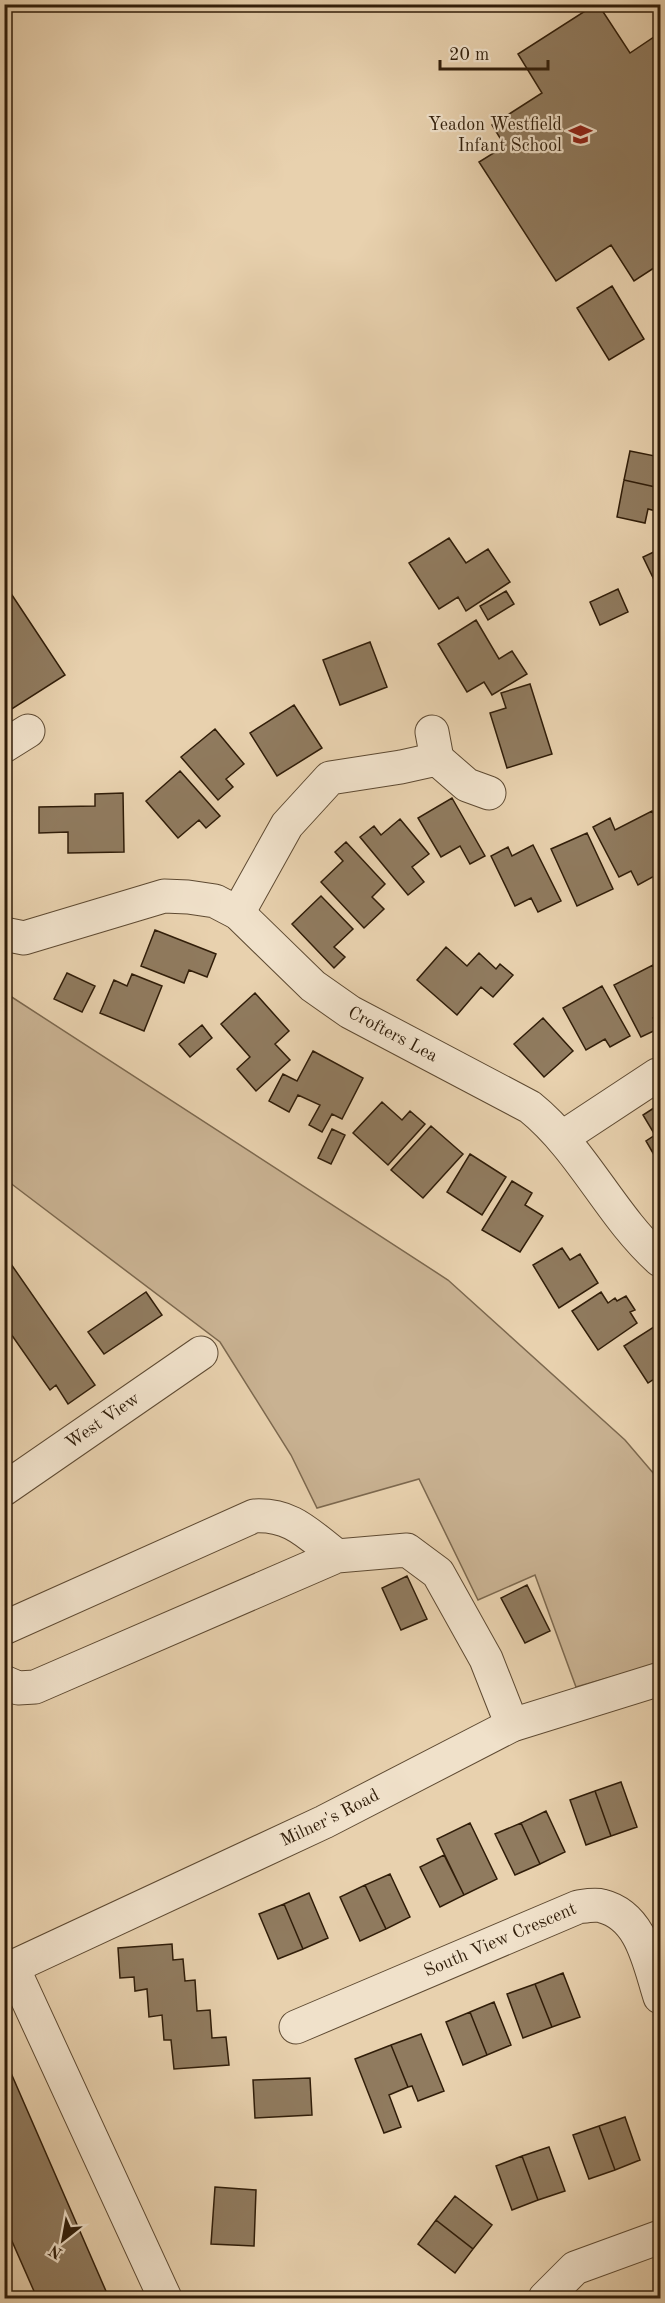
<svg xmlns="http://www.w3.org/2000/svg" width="665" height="2303" viewBox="0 0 665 2303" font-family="'Old Standard TT',serif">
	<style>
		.green { fill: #c9b292; stroke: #7c684e; stroke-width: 1.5 }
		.building { fill: #907b5f; stroke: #301d09; stroke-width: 1.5 }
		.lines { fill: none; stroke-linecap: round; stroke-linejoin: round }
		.minor-casing { stroke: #5e4a32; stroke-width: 35 }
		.minor { stroke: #f0e1ca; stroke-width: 33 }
		.labels { text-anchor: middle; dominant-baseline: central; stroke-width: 4.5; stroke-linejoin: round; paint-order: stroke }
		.poi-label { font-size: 18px; fill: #301d09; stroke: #f0e1ca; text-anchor: end }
		.street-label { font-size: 18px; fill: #301d09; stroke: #f0e1ca }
	</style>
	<rect width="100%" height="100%" fill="#e8d1ae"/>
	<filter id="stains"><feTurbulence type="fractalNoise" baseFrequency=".00333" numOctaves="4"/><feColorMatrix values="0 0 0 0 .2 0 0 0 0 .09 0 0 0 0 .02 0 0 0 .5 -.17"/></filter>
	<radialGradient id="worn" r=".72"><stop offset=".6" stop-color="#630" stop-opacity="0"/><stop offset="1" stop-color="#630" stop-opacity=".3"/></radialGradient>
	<!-- green -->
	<path class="green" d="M4 992 448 1280 625 1440 660 1481V1663L576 1687 535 1575 478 1600 419 1479 317 1508 291 1455 220 1342 5 1179Z"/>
	<!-- building -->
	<path class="building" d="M596 4H598L630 53 660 33V264L634 281 611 245 556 281 479 162 505 146 492 125 542 93 518 54Z
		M612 286 644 339 609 360 577 308Z
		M630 451 660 457V488L624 480Z
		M624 480 660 488V512L648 509 645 523 617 517Z
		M449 538 466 563 488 549 510 582 466 611 458 597 439 609 409 563Z
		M660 549V587L658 588 643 557Z
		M4 583 65 675 4 714Z
		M618 589 628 612 600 625 590 602Z
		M506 591 514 604 488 620 480 606Z
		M476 620 499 659 512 651 527 674 492 695 484 682 467 692 438 644Z
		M370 642 387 687 340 705 323 660Z
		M530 684 552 754 507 768 490 713 506 708 501 693Z
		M294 705 322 748 277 776 250 733Z
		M215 729 244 764 226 779 233 787 218 800 181 757Z
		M180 771 220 816 206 828 199 820 178 838 146 801Z
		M123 793 124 852 68 853V832L39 833V807L95 806V794Z
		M452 798 485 856 470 864 460 846 441 857 418 818Z
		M652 811 660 827V856L655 859 660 873 638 885 631 871 619 877 593 827 610 818 615 830Z
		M400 819 429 854 412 867 424 882 408 895 360 837 374 826 381 835Z
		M587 833 613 889 577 906 551 849Z
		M346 842 385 884 372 897 384 909 364 928 321 882 343 861 335 852Z
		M533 845 561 901 538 912 531 898 515 906 491 856 508 847 512 856Z
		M321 896 353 929 334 947 345 957 334 968 292 924Z
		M155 930 216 954 207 977 189 970 184 983 141 966Z
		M446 947 467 966 479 953 496 969 500 964 513 975 493 997 481 987 457 1015 417 980Z
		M653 965 660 979V1015L653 1018 658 1029 641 1037 614 985Z
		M67 973 95 986 82 1012 54 999Z
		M132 974 162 986 144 1031 100 1013 114 980 127 986Z
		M602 986 630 1036 610 1047 605 1039 586 1050 563 1008Z
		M255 993 289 1031 275 1044 290 1060 256 1091 237 1069 250 1057 221 1024Z
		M543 1018 573 1051 544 1077 514 1044Z
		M202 1025 212 1038 190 1057 179 1044Z
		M313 1051 363 1078 342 1119 332 1114 322 1132 309 1125 320 1105 298 1095 289 1112 269 1101 283 1074 297 1081Z
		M382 1102 402 1120 410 1111 425 1124 388 1165 353 1133Z
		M660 1104V1159L657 1160 646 1141 655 1135 643 1115Z
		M431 1126 463 1154 423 1198 391 1170Z
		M332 1129 345 1135 331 1164 318 1158Z
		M470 1154 506 1177 482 1215 447 1192Z
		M512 1181 532 1193 525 1205 543 1216 520 1252 482 1230Z
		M562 1248 570 1260 580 1254 598 1283 559 1308 533 1265Z
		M4 1254 95 1385 68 1404 56 1385 50 1390 4 1324Z
		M146 1292 162 1315 104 1354 88 1332Z
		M601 1292 608 1303 615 1298 617 1301 626 1296 635 1310 630 1312 637 1323 598 1350 572 1311Z
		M660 1323V1375L648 1383 624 1346Z
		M407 1576 427 1619 401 1630 382 1588Z
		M527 1585 550 1631 525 1643 501 1598Z
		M621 1782 637 1827 611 1836 595 1791Z
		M595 1791 611 1836 586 1845 570 1800Z
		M546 1811 565 1852 540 1864 521 1823Z
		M470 1823 497 1879 464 1895 437 1839Z
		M521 1823 540 1864 515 1875 495 1834Z
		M444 1855 464 1895 440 1907 420 1867Z
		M390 1874 410 1917 386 1929 365 1885Z
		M365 1885 386 1929 360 1941 340 1897Z
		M309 1893 328 1938 303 1949 284 1904Z
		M284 1904 303 1949 278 1959 259 1914Z
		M172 1944 173 1960 183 1959 185 1981 195 1980 197 2011 210 2010 212 2038 226 2037 229 2065 174 2069 171 2040H164L162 2015 149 2017 147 1989 135 1991 134 1977 120 1978 118 1948Z
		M563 1973 580 2017 552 2027 535 1984Z
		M535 1984 552 2027 523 2038 507 1994Z
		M494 2002 511 2045 487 2055 470 2012Z
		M470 2012 487 2055 463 2065 446 2022Z
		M421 2034 444 2091 418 2101 412 2086 408 2087 391 2045Z
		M391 2045 408 2087 389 2095 401 2127 384 2133 355 2059Z
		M4 2057 109 2298H37L4 2223Z
		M310 2078 312 2115 255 2118 253 2080Z
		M625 2117 640 2160 615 2170 599 2126Z
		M599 2126 615 2170 589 2179 573 2135Z
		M549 2147 565 2191 538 2200 522 2156Z
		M522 2156 538 2200 512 2210 496 2166Z
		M215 2187 256 2190 254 2246 211 2244Z
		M455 2196 492 2225 473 2249 436 2220Z
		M436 2220 473 2249 455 2273 418 2244Z"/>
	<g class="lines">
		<defs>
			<g id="minor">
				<path d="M432 732 437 759"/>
				<path d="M4 746 28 731"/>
				<path d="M238 913 287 825 330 778 401 767 437 759 467 785 489 793"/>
				<path id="s1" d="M4 934 24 938 164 896 188 897 215 901 238 913 313 986 350 1012 530 1107C583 1150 610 1215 660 1260"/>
				<path d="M563 1137 657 1075"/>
				<path id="s2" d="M4 1489 201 1353"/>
				<path d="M4 1628 254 1516C292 1514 308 1534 337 1556"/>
				<path d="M4 1682 18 1688 35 1687 337 1556 407 1550 438 1573 486 1659 512 1725"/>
				<path d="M13 1968 165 2298"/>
				<path id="s3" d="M4 1971 324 1822 512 1725 660 1679"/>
				<path id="s4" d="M296 2027 578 1907C585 1906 595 1904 602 1906 642 1916 649 1963 660 1997"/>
				<path d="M545 2298 575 2268 660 2237"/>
			</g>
		</defs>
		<!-- minor casing -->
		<use href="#minor" class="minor-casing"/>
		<!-- minor -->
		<use href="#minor" class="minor"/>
	</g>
	<!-- icons -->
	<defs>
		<symbol id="school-bare" viewBox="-9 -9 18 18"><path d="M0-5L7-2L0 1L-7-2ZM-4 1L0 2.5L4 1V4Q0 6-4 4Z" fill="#8f2418" stroke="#f0e1ca" stroke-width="2.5" paint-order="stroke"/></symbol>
	</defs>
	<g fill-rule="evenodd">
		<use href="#school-bare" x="564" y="118" width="33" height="33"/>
	</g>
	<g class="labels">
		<!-- poi labels -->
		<g class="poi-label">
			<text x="562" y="125">Yeadon Westfield<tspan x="562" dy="21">Infant School</tspan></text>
		</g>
		<!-- street labels -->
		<g class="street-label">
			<text stroke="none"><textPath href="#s1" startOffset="442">Crofters Lea</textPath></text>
			<text stroke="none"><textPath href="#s2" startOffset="120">West View</textPath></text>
			<text stroke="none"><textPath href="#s3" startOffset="360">Milner's Road</textPath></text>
			<text stroke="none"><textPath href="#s4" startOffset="222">South View Crescent</textPath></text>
		</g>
	</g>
	<!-- margin -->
	<rect width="665" height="2303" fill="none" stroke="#e8d1ae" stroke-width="24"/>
	<rect x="6" y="6" width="653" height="2291" fill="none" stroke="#301d09" stroke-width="3"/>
	<rect x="12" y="12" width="641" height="2279" fill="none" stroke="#301d09" stroke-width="1.5"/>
	<!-- north arrow -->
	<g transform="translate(63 2240) rotate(211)" stroke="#f0e1ca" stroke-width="4.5" paint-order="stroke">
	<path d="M0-4.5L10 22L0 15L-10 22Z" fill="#301d09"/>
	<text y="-9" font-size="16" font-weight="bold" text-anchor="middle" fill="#301d09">N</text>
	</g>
	<!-- scale -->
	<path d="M440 60v9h108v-9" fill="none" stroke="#301d09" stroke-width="3"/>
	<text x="449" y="60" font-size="18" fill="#301d09" stroke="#f0e1ca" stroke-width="4.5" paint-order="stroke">20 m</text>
	<rect width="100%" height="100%" filter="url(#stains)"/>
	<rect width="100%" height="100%" fill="url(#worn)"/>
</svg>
